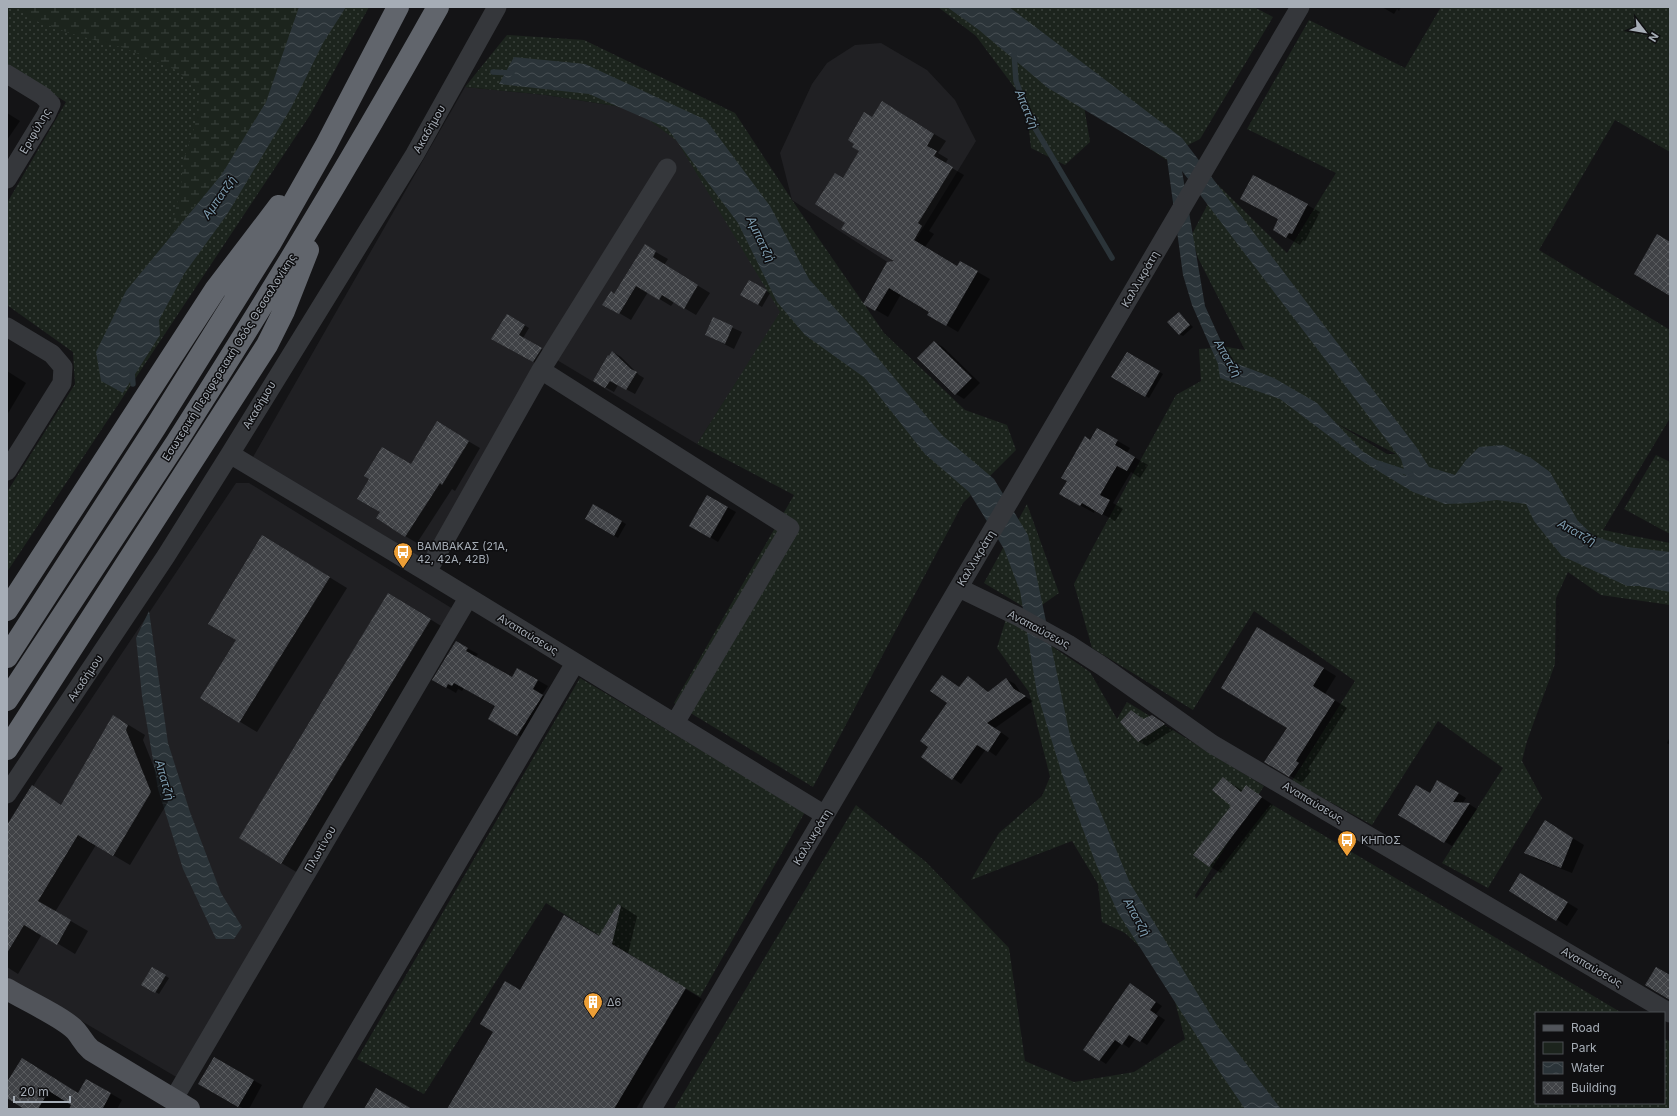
<svg xmlns="http://www.w3.org/2000/svg" width="1677" height="1116" viewBox="0 0 1677 1116" font-family="Inter,sans-serif">
	<style>
		.built { fill: #202023 }
		.green { fill: url(#green-dots); fill-rule: evenodd }
		.wetland { fill: url(#wetland-marsh) }
		.water { fill: url(#water-waves); fill-rule: evenodd }
		.shadow { fill: #0007 }
		.lines { fill: none; stroke-linecap: round; stroke-linejoin: round }
		.stream { stroke: #2b3439; stroke-width: 5.5 }
		.building { fill: url(#building-cross-hatch) }
		.minor { stroke: #35373b; stroke-width: 19 }
		.major { stroke: #51545a; stroke-width: 22 }
		.highway { stroke: #61656c; stroke-width: 22 }
		.labels { text-anchor: middle; dominant-baseline: central; stroke-width: 3; stroke-linejoin: round; paint-order: stroke }
		.street-label { font-size: 11px; fill: #a6adb6; stroke: #0f0f11 }
		.poi-label { font-size: 11px; fill: #a6adb6; stroke: #0f0f11; text-anchor: start }
		.water-label { font-size: 12px; font-style: italic; fill: #7e9db0; stroke: #0f0f11 }
	</style>
	<defs>
		<pattern id="green-dots" width="8" height="8" patternUnits="userSpaceOnUse"><rect width="8" height="8" fill="#1c241d"/><path d="M2 2h.1M6 6h.1" fill="none" stroke="#3a413c" stroke-width="1.8" stroke-linecap="round"/></pattern>
		<pattern id="wetland-marsh" width="20" height="14" patternUnits="userSpaceOnUse"><rect width="20" height="14" fill="#1c241d"/><path d="M1 5h8M5 5V1M11 12h8M15 12V8" fill="none" stroke="#3a413c"/></pattern>
		<pattern id="water-waves" width="16" height="10" patternUnits="userSpaceOnUse"><rect width="16" height="10" fill="#2b3439"/><path d="M0 5q4-4 8 0t8 0" fill="none" stroke="#474f53"/></pattern>
		<pattern id="building-cross-hatch" width="8" height="8" patternUnits="userSpaceOnUse"><rect width="8" height="8" fill="#404246"/><path d="M0 0l8 8M0 8l8-8" fill="none" stroke="#595b5e"/></pattern>
	</defs>
	<rect width="100%" height="100%" fill="#141416"/>
	<!-- built -->
	<path class="built" d="M881 43 927 70 955 100 976 141 898 269 792 200 780 153 812 84 827 63 855 45Z
		M465 87 546 95 634 109 677 140 781 312 697 444 542 351 425 560 253 457Z
		M236 483H249L453 609 178 1078 7 977V829L37 780Z"/>
	<!-- green -->
	<path class="green" d="M7 7H369L310 115 7 572V492L75 384 73 352 7 305V203L66 102 7 66Z
		M938 7H1254L1273 17 1200 139 1186 146 1176 166 1084 106 1090 142 1065 165 1031 148 1026 103 976 36Z
		M1441 7H1670V152L1615 120 1539 250 1670 330V418L1603 530 1670 543V605L1601 595 1568 572 1556 598 1555 664 1527 741 1522 761 1542 798 1488 888 1442 863 1503 768 1438 721 1372 825 1292 781 1355 681 1254 611 1193 710 1092 648 1074 584 1093 547 1176 395 1201 381 1199 349 1227 347 1245 350 1198 258 1191 236 1218 185 1287 253 1336 173 1247 129 1309 20 1405 68ZM1334 422 1396 454H1387Z
		M507 35 584 40 735 113 792 200 884 333 965 410 1007 425 1016 450 963 503 813 787 674 703 794 495 697 444 780 312 677 141 634 109 546 95 465 87Z
		M1656 455 1670 462V534L1624 509Z
		M1027 504 1059 593 1032 612 984 583Z
		M1007 616 1090 672 1117 719 1127 702 1264 786 1195 895 1196 899 1271 804 1622 1013H1536V1103H1664V1038L1670 1042V1109H674L856 805 926 862 1009 948 1025 1061 1074 1082 1134 1072 1185 1039 1167 972 1125 933 1102 922 1098 884 1072 841 971 880 999 833 1042 796 1050 777 1029 692 997 648Z
		M580 678 805 812 700 997 546 903 424 1094 357 1059Z"/>
	<!-- wetland -->
	<path class="wetland" d="M18 7H299L266 102 222 174 169 237 181 187 183 161 196 122 200 91 176 70 124 48 69 33 36 21Z"/>
	<!-- water -->
	<path class="water" d="M299 7H346L323 43 291 108 228 213 184 274 159 320 160 335 123 393 101 381 96 352 126 291 222 174 266 102Z
		M947 7H1009L1182 138 1417 448 1429 467 1455 475 1466 460 1479 447 1503 445 1531 458 1550 472 1578 521 1594 536 1627 547 1670 552V592L1639 586H1627L1562 556 1534 521 1526 504 1497 500 1471 503 1445 504 1413 492 1362 461 1280 399 1220 378 1218 364 1192 305 1183 275 1167 159 1048 88 979 30ZM1182 171 1401 459 1406 476 1388 467 1362 451 1317 403 1274 378 1230 361 1205 306Z
		M514 57 585 64 706 120 770 206 809 279 857 333 942 435 994 479 1028 535 1071 741 1130 883 1218 1027 1281 1109H1245L1219 1071 1118 913 1096 864 1062 774 1037 693 1020 591 1004 549 969 492 925 454 865 378 805 335 777 302 738 223 667 128 589 94 499 84Z
		M149 611 168 743 190 812 221 893 242 927 234 939H216L183 869 158 789 142 696 136 638Z"/>
	<!-- shadow -->
	<path class="shadow" d="M1382 7H1401L1399 11 1397 9 1394 14Z
		M894 110 946 141 938 153 948 159 945 164 964 175 929 231 934 234 925 247 958 267 960 262 990 279 958 332 929 315 931 311 901 294 888 317 864 303 897 262 846 222 844 179 861 150 873 118Z
		M7 113 20 121 7 140Z
		M1307 205 1320 212 1305 241 1303 240 1300 245 1274 230Z
		M645 246 668 259 664 265 710 293 696 315 674 302 671 306 648 292 631 320 604 304 615 295Z
		M749 281 770 293 762 307 742 295Z
		M1179 313 1193 327 1183 336 1179 334Z
		M508 315 529 328 523 338 545 351 537 364 492 338Z
		M713 319 742 332 734 349 706 335Z
		M934 342 943 347 980 383 964 399 956 394 919 358Z
		M613 352 621 357 639 375 644 378 635 394 618 385 614 392 594 381Z
		M1127 353 1163 374 1149 398 1112 376Z
		M7 371 26 383 7 415Z
		M1097 429 1130 448 1127 453 1148 465 1140 478 1131 472 1113 503 1123 509 1115 521 1095 510 1094 513 1060 494Z
		M449 430 480 448 455 491 452 489 417 543 405 536 411 466Z
		M707 496 736 512 718 542 690 525Z
		M594 505 626 524 618 538 586 519Z
		M280 547 347 588 257 732 201 698 237 640Z
		M404 603 446 629 298 873 240 838Z
		M1270 635 1336 676 1325 694 1347 708 1308 769 1311 771 1302 783 1265 761 1288 728Z
		M456 642 478 654 475 658 512 679 518 669 548 686 542 695 553 701 528 741 489 718 496 706 464 688 462 691 458 689 456 693 434 680Z
		M968 677 989 692 1006 679 1015 684 1022 695 1033 701 995 728 1009 738 996 756 986 749 961 784 922 756 929 746 960 688Z
		M1131 711 1144 720 1161 722 1173 730 1147 746 1138 741Z
		M114 716 145 735 143 740 168 802 130 865 96 845 55 912 88 931 75 954 42 934 18 974 7 967V827L32 787 63 806Z
		M1670 737V745L1667 743Z
		M1223 778 1243 791 1246 787 1273 805 1221 873 1209 866 1232 805Z
		M1438 781 1466 798 1462 804H1469L1477 809 1452 846 1399 814 1430 794Z
		M1556 828 1584 845 1572 873 1536 859 1525 852Z
		M1520 874 1578 909 1567 926 1510 890Z
		M621 906 637 916 628 954 702 999 636 1109H451L520 991 600 937Z
		M152 968 169 978 159 994 142 984Z
		M1130 984 1162 1006 1156 1014 1165 1020 1147 1045 1136 1038 1129 1048 1122 1043 1106 1064 1085 1050Z
		M215 1058 262 1085 249 1109H244L200 1084Z
		M87 1080 122 1100 117 1109H26L7 1097V1084L79 1094Z"/>
	<g class="lines">
		<!-- stream -->
		<path class="stream" d="M1014 53 1016 81 1032 123 1112 258
			M493 72 512 73
			M132 372 133 384
			M1378 463 1411 474"/>
	</g>
	<!-- building -->
	<path class="building" d="M882 101 934 134 927 146 937 151 934 156 953 167 918 223 922 226 914 240 957 266 960 261 978 271 946 326 927 315 929 312 889 288 875 311 863 304 887 262 894 261 841 229 845 223 815 204 835 173 843 178 859 151 852 147 854 144 848 140 864 112 872 117Z
		M1253 175 1308 204 1292 234 1289 233 1286 238 1273 230 1278 219 1240 199Z
		M1657 234 1670 242V296L1634 274Z
		M645 244 656 251 653 257 698 285 684 309 662 295 659 300 636 286 619 314 602 305 611 291 614 294Z
		M749 280 767 290 758 305 740 295Z
		M1179 312 1190 325 1179 335 1167 322Z
		M507 314 525 325 519 335 542 348 533 362 491 339Z
		M713 317 733 326 725 344 705 335Z
		M934 341 972 378 955 395 917 358Z
		M612 351 631 369 637 372 626 390 610 381 605 388 593 381 608 355 609 356Z
		M1127 352 1160 371 1145 397 1111 377Z
		M437 421 469 441 442 485 440 483 405 537 376 518 380 512 357 499 369 479 364 476 382 447 411 464Z
		M1097 428 1118 440 1115 445 1135 457 1127 471 1117 466 1100 495 1110 500 1102 515 1082 503 1080 506 1059 494 1067 481 1061 478 1085 436 1090 440Z
		M707 495 728 507 710 538 689 526Z
		M593 504 622 521 614 536 585 519Z
		M262 535 330 577 239 723 200 698 236 640 208 624Z
		M388 593 431 619 281 864 239 838Z
		M1257 627 1324 668 1313 686 1335 700 1296 761 1299 763 1289 777 1264 762 1287 728 1221 688Z
		M456 641 468 648 466 651 512 677 517 668 538 680 533 689 543 695 517 736 488 719 495 706 454 683 452 686 448 684 446 688 432 680Z
		M942 675 959 687 968 676 988 692 1006 678 1014 689 1026 696 987 723 1001 732 988 752 977 745 952 780 921 757 928 747 920 741 947 703 930 691Z
		M1131 710 1143 719 1152 715 1165 724 1138 742 1120 722Z
		M113 715 128 725 126 730 151 792 113 856 78 835 38 901 71 920 57 945 24 925 7 953V825L32 785 61 805Z
		M1223 777 1241 792 1246 785 1262 797 1209 867 1193 855 1231 806 1212 790Z
		M1437 780 1459 793 1453 802 1470 803 1444 843 1398 815 1416 785 1430 793Z
		M1545 820 1573 838 1561 868 1524 853Z
		M1520 873 1568 902 1556 921 1509 891Z
		M618 904 621 906 612 944 686 988 614 1109H447L493 1032 480 1024 505 981 520 990 564 915 599 936Z
		M152 967 166 975 155 993 141 985Z
		M1656 967 1670 975V1000L1645 985Z
		M1130 983 1156 1002 1150 1010 1158 1016 1140 1042 1129 1035 1122 1045 1115 1040 1099 1061 1083 1050Z
		M214 1057 254 1080 238 1107 198 1084Z
		M22 1058 78 1093 86 1079 111 1093 103 1108 105 1109H69L71 1105 49 1091 38 1109H24L7 1098V1082Z
		M376 1088 412 1109H364Z"/>
	<g class="lines">
		<!-- minor -->
		<path class="minor" d="M7 74 43 96 51 104 46 115 7 179
			M7 327 52 354 63 367 62 383 7 471
			M541 370 790 528 675 723
			M230 454 427 572 825 815
			M427 572 541 370 667 168
			M959 588 1019 617 1068 644 1102 666 1212 744 1670 1013
			M7 794 166 556 230 454 415 154 497 7
			M173 1100 468 598
			M312 1109 575 663
			M652 1109 1300 7"/>
		<!-- major -->
		<path class="major" d="M7 989C23 999 65 1018 76 1031 82 1038 83 1043 91 1050L189 1109"/>
		<!-- highway -->
		<path class="highway" d="M7 610 215 290 279 206
			M7 657 155 428 270 244 325 147 398 7
			M7 700C63 614 120 529 176 443 267 300 355 155 438 7
			M7 749 267 345 284 311 308 250"/>
	</g>
	<!-- icons -->
	<defs>
		<symbol id="bus-pin" viewBox="-11 -11 22 30"><path d="M0 17L-7.5 6A9.5 9.5 0 1 1 7.5 6Z" fill="#ec9e36" stroke="#0f0f11"/><path d="M-5-6H5V4H4V6H2V4H-2V6H-4V4H-5ZM-3.5-4V0h7V-4ZM-3.5 1.2v1.5H-2V1.2ZM2 1.2v1.5H3.5V1.2Z" fill="#fff"/></symbol>
		<symbol id="building-pin" viewBox="-11 -11 22 30"><path d="M0 17L-7.5 6A9.5 9.5 0 1 1 7.5 6Z" fill="#ec9e36" stroke="#0f0f11"/><path d="M-4-6H4V6H1V3H-1V6H-4ZM-2.5-4.3h1.7v1.8h-1.7ZM.8-4.3h1.7v1.8H.8ZM-2.5-1h1.7V.8h-1.7ZM.8-1h1.7V.8H.8Z" fill="#fff"/></symbol>
	</defs>
	<g fill-rule="evenodd">
		<use href="#bus-pin" x="392" y="541" width="22" height="30"/>
		<use href="#bus-pin" x="1336" y="829" width="22" height="30"/>
		<use href="#building-pin" x="582" y="991" width="22" height="30"/>
	</g>
	<g class="labels">
		<!-- street labels -->
		<g class="street-label">
			<text transform="translate(429 129) rotate(-60)">Ακαδήμου</text>
			<text transform="translate(35 131) rotate(-60)">Εριφύλης</text>
			<text transform="translate(1140 279) rotate(-60)">Καλλικράτη</text>
			<text transform="translate(229 357) rotate(-58)">Εσωτερική Περιφερειακή Οδός Θεσσαλονίκης</text>
			<text transform="translate(259 405) rotate(-59)">Ακαδήμου</text>
			<text transform="translate(976 558) rotate(-59)">Καλλικράτη</text>
			<text transform="translate(1039 629) rotate(28)">Αναπαύσεως</text>
			<text transform="translate(528 634) rotate(31)">Αναπαύσεως</text>
			<text transform="translate(85 678) rotate(-56)">Ακαδήμου</text>
			<text transform="translate(1313 802) rotate(31)">Αναπαύσεως</text>
			<text transform="translate(812 837) rotate(-59)">Καλλικράτη</text>
			<text transform="translate(320 849) rotate(-60)">Πλωτίνου</text>
			<text transform="translate(1592 967) rotate(30)">Αναπαύσεως</text>
		</g>
		<!-- poi labels -->
		<g class="poi-label">
			<text x="417" y="546">ΒΑΜΒΑΚΑΣ (21Α,<tspan x="417" dy="13">42, 42Α, 42Β)</tspan></text>
			<text x="1361" y="840">ΚΗΠΟΣ</text>
			<text x="607" y="1002">Δ6</text>
		</g>
		<!-- water labels -->
		<g class="water-label">
			<text transform="translate(1027 109) rotate(67)">Απατζή</text>
			<text transform="translate(219 197) rotate(-55)">Αμπατζή</text>
			<text transform="translate(761 239) rotate(64)">Αμπατζή</text>
			<text transform="translate(1228 358) rotate(60)">Απατζή</text>
			<text transform="translate(1577 532) rotate(29)">Απατζή</text>
			<text transform="translate(165 780) rotate(74)">Απατζή</text>
			<text transform="translate(1137 917) rotate(61)">Απατζή</text>
		</g>
	</g>
	<!-- border -->
	<rect width="1677" height="1116" fill="none" stroke="#a6adb6" stroke-width="16"/>
	<!-- legend -->
	<rect x="1535" y="1012" width="130" height="92" fill="#0f0f11" stroke="#4b4e53"/>
	<rect x="1543" y="1025" width="20" height="6" fill="#51545a" stroke="#4b4e53"/>
	<text x="1571" y="1032" font-size="12" fill="#a6adb6">Road</text>
	<rect x="1543" y="1042" width="20" height="12" fill="#1c241d" stroke="#4b4e53"/>
	<text x="1571" y="1052" font-size="12" fill="#a6adb6">Park</text>
	<rect x="1543" y="1062" width="20" height="12" fill="url(#water-waves)" stroke="#4b4e53"/>
	<text x="1571" y="1072" font-size="12" fill="#a6adb6">Water</text>
	<rect x="1543" y="1082" width="20" height="12" fill="url(#building-cross-hatch)" stroke="#4b4e53"/>
	<text x="1571" y="1092" font-size="12" fill="#a6adb6">Building</text>
	<!-- north arrow -->
	<g transform="translate(1645 32) rotate(121)" stroke="#0f0f11" stroke-width="3" paint-order="stroke">
	<path d="M0-3L7 15L0 10L-7 15Z" fill="#a6adb6"/>
	<text y="-6" font-size="11" font-weight="bold" text-anchor="middle" fill="#a6adb6">N</text>
	</g>
	<!-- scale -->
	<path d="M14 1096v6h56v-6" fill="none" stroke="#a6adb6" stroke-width="2"/>
	<text x="20" y="1096" font-size="12" fill="#a6adb6" stroke="#0f0f11" stroke-width="3" paint-order="stroke">20 m</text>
</svg>
